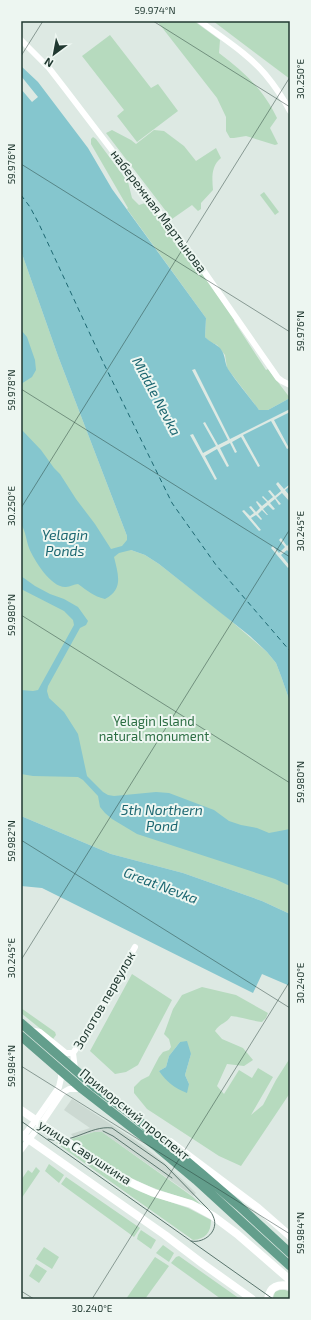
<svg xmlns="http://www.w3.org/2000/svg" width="311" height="1320" viewBox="0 0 311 1320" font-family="'Exo 2',sans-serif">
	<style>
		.built { fill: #ccd9d2 }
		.green { fill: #b6dabe; fill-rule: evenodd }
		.water { fill: #85c6ce }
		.pier { fill: #dde9e3 }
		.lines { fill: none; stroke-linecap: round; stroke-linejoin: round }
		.ferry { stroke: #1c6771; stroke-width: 1; stroke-dasharray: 5 4; stroke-linecap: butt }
		.street { stroke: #fff; stroke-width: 6 }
		.secondary { stroke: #fff; stroke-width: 8 }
		.primary { stroke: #639e8c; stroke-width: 9 }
		.tram { stroke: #59746c; stroke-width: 1 }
		.ticks { fill: none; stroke: #203830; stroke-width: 1; stroke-opacity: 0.45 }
		.labels { text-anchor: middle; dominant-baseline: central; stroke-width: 4; stroke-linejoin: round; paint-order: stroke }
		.street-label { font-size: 13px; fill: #203830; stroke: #edf6f1 }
		.park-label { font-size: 13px; fill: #2b6d42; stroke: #edf6f1 }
		.water-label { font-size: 14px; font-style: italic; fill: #1c6771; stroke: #edf6f1 }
		.neatline { fill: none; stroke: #203830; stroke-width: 1.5 }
		.ticks-label { font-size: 10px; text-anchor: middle; fill: #203830 }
	</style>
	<rect width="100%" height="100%" fill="#dde9e3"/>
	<!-- built -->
	<path class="built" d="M72 1099 135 1140 166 1164 196 1193 193 1196 102 1132H94L74 1138 71 1134 90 1128 64 1110Z"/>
	<!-- green -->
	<path class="green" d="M157 21H194L220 40 219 53C244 72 263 89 277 118L270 128 278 144 275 145 246 136 234 138H230L226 131V117L217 98Z
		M213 21H290V79Z
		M110 35 151 88 158 84 178 111 137 142 117 116 124 110 82 56Z
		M112 130 131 140 136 144 154 130 164 131 184 146 196 161 216 148 221 158C211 166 212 178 213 190L201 203V209L198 211 192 205 172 219 106 133Z
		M93 137 96 139 128 182 132 198 139 205 148 202 199 269 235 320 234 321 266 370 268 369 290 398 268 410H259L227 368 225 355 217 345 210 342 205 337 206 318 127 209 128 208 91 144V139Z
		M264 192 279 212 275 215 260 195Z
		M21 251 58 356 127 536V541L131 550 145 555 159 564 223 614 267 652 276 663 281 676 290 702V914L262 901 183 873 111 854 21 816Z
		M132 974 172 1000 138 1065 126 1072 115 1074 90 1051Z
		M202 987 236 995 268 1013 266 1018 262 1022C252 1021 242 1017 231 1016 227 1023 220 1023 215 1031L222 1039 243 1048 253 1060 244 1066 227 1064 217 1086 224 1094 239 1070 252 1078 258 1068 273 1077 251 1115 263 1105 276 1080 290 1058V1093L241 1166 219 1156 147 1109 134 1093V1087L141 1080 149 1076 159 1057 163 1052 169 1050 171 1047 169 1039 164 1034 173 1009 182 995ZM180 1042 191 1054 185 1075 189 1084 159 1071 166 1067 169 1056Z
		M21 1008 55 1032 56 1035 53 1039 21 1013Z
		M94 1132H102L193 1197 201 1205C182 1196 161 1192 142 1183 116 1172 94 1155 71 1139Z
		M60 1141 106 1174 124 1184 141 1192 188 1208 211 1220C211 1233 205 1239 193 1240L56 1143Z
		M49 1164 64 1175 59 1183 45 1171Z
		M36 1167 40 1171 21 1199V1180L28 1170 32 1173Z
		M66 1177 140 1228 134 1237 61 1184Z
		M141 1230 156 1240 151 1249 137 1239 138 1235Z
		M163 1245 174 1253 169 1262 156 1253Z
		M44 1247 59 1257 52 1269 36 1259Z
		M179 1256 240 1299H221L171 1263 176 1257Z
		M155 1257 169 1266 145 1299H126Z
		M36 1264 47 1271 39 1283 29 1276Z
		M280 1290H285L290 1292V1299H275L273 1298 275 1292Z"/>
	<!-- water -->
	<path class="water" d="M21 66 38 82 88 148 112 189 206 318 205 337C211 343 216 344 220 348 226 355 224 362 228 369 237 383 249 396 259 410H268L290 398V702L281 676 276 663 267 652 250 636 159 564 145 555 131 550 119 553 114 557C118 574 124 589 105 599 93 596 88 591 78 584 74 584 70 587 66 587 51 588 34 560 29 548 26 540 26 532 21 524V429L41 450 54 468 60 474 76 499 95 524 111 549 122 546 127 540V536L58 356 21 251V89L32 102 38 97 21 76Z
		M21 330 27 337 35 360 36 370 32 377 21 384Z
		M21 576 35 586 50 594 64 599 78 607 88 621 86 625 80 628 48 686 47 691 49 698 64 712 78 734 87 776 103 792 108 795 114 796 156 792 169 793 214 810 229 821 241 825 257 828 269 833 290 829V886L275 879 137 834 112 819 105 813 100 807 98 796 83 780 78 777 33 776 21 774V690L33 691 38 690 74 625 73 620 64 611 21 589Z
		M21 816 111 854 183 873 262 901 290 914V986L262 974 253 993 42 888 21 886Z
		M187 1041 191 1054 185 1075 189 1084 187 1093C174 1088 167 1082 159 1071L166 1067 169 1056 180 1042Z"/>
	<!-- pier -->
	<path class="pier" d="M195 369 230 439 290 409V412L274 420 289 448 287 449 271 421 243 435 260 466 258 467 241 437 232 442 237 452 235 453 230 443 220 448 229 466 227 467 217 449 205 456 217 479 215 480 190 435 193 434 203 453 216 446 203 423 205 422 218 445 228 440 192 370Z
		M278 482 284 489 290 484V486L285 490 290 496V502L282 493 276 498 281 504 279 505 275 499 270 503 275 509 273 510 268 505 263 509 268 515H267L262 510 258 514 262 519 261 520 256 515 251 518 261 530 259 531 242 511 244 510 250 516 254 513 249 507 251 506 256 512 260 508 256 502 257 501 262 506 267 502 262 497 263 496 268 501 273 497 268 491 270 490 275 496 281 491 276 484Z
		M281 538 287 546 290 543V553L287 550 281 555 290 566 288 568 271 548 273 546 279 553 285 547 279 540Z"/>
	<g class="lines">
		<!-- ferry -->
		<path class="ferry" d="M21 195 30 207 39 224 103 362 172 503 216 565 290 651"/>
		<!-- street -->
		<path class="street" d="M200 21C222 38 247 53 265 74 275 86 283 98 290 111
			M21 40 49 68 66 90 201 267 278 378 282 381 290 385
			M30 1030 40 1032 66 1053H73L75 1069
			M73 1053 87 1033 135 947
			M21 1139 36 1120 59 1087 61 1078V1070
			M21 1150 41 1124 62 1093 69 1089H82"/>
		<!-- secondary -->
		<path class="secondary" d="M21 1110 116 1175 136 1185 154 1193 191 1204 213 1216 237 1234 290 1280
			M21 1134 165 1235 203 1264 252 1299
			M170 1142 258 1208 290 1236
			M268 1299C270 1286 278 1284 290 1286"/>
		<!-- primary -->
		<path class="primary" d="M21 1023 96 1088 132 1115 202 1174 239 1206 290 1253
			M21 1036 82 1089 158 1148 196 1180 290 1266"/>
		<!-- tram -->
		<path class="tram" d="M21 1121 273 1299
			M103 1131 113 1136 172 1178
			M48 1139C70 1146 90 1125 112 1128L165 1165 207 1208C209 1210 212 1213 213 1216 220 1230 205 1244 191 1241"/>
	</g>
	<!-- ticks -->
	<path class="ticks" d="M153 21 290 107M21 56 43 21M21 164 290 332M21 389 290 557M21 508 290 77M21 615 290 783M21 840 290 1008M21 960 290 529M21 1066 290 1234M21 1291 34 1299M92 1299 290 981"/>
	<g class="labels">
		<!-- street labels -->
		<g class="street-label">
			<text transform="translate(159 211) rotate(53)">набережная Мартынова</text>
			<text transform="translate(104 1000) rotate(-60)">Золотов переулок</text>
			<text transform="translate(135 1114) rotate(39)">Приморский проспект</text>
			<text transform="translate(85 1152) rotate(33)">улица Савушкина</text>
		</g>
		<!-- park labels -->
		<g class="park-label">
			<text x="154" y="721">Yelagin Island<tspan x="154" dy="15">natural monument</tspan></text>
		</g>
		<!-- water labels -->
		<g class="water-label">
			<text transform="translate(157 396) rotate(62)">Middle Nevka</text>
			<text x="65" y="534">Yelagin<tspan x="65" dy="16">Ponds</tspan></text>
			<text x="162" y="809">5th Northern<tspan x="162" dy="16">Pond</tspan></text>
			<text transform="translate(161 885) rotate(21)">Great Nevka</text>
		</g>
	</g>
	<!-- border -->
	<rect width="311" height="1320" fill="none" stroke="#edf6f1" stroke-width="44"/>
	<!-- north arrow -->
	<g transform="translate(54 54) rotate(212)" stroke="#edf6f1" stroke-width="3" paint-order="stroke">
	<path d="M0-3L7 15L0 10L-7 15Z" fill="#203830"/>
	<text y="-6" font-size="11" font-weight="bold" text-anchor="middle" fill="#203830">N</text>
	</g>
	<rect x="22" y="22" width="267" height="1276" class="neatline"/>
	<g class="ticks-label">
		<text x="155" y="14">59.974°N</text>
		<text transform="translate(300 79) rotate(-90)" y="4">30.250°E</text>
		<text transform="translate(11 164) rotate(-90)" y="4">59.976°N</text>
		<text transform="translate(300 331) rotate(-90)" y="4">59.976°N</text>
		<text transform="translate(11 390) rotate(-90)" y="4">59.978°N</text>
		<text transform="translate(11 506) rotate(-90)" y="4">30.250°E</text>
		<text transform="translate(300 531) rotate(-90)" y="4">30.245°E</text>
		<text transform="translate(11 615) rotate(-90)" y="4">59.980°N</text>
		<text transform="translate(300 782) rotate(-90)" y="4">59.980°N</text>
		<text transform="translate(11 841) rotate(-90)" y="4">59.982°N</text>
		<text transform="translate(11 958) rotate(-90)" y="4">30.245°E</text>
		<text transform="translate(300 983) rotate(-90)" y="4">30.240°E</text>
		<text transform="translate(11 1066) rotate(-90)" y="4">59.984°N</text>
		<text transform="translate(300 1233) rotate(-90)" y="4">59.984°N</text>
		<text x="92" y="1312">30.240°E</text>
	</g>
</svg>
